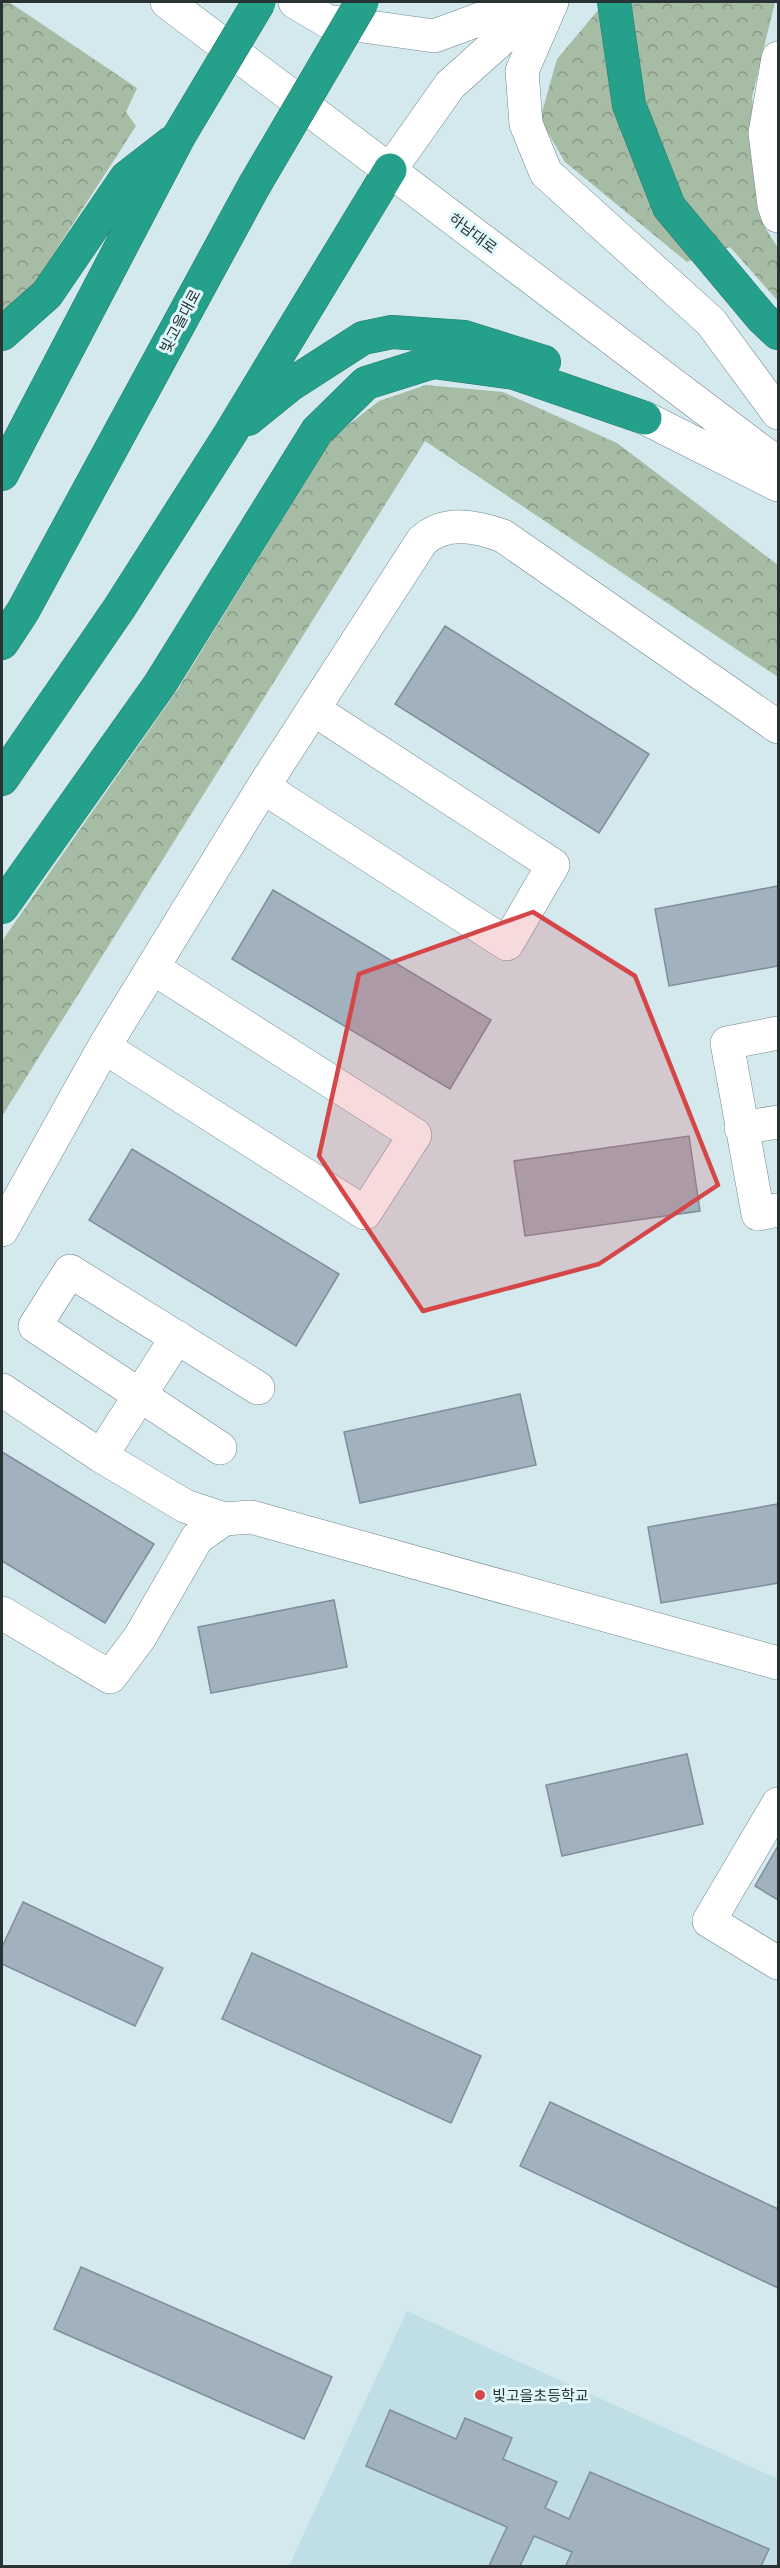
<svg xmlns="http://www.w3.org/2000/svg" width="780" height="2568" viewBox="0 0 780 2568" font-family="'Public Sans','Noto Sans KR',sans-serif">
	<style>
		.built { fill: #c0dee5 }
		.forest { fill: url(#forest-crowns) }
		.building { fill: #a2b1be; stroke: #808d9a; stroke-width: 1.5 }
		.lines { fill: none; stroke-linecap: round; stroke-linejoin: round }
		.minor-casing { stroke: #73888c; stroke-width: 34 }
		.highway-casing { stroke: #267a6c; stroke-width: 34 }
		.minor { stroke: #fff; stroke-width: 33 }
		.highway { stroke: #25a08a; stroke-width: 33 }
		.highway-bridge-casing { stroke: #267a6c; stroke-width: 34; stroke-linecap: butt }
		.highway-bridge { stroke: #25a08a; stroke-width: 33 }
		.marked { fill: #d54649; fill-opacity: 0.2; stroke: #d54649; stroke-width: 4.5; stroke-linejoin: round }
		.poi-dot { fill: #d54649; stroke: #e0f7fb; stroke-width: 2 }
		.labels { text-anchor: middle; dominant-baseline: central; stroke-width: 6; stroke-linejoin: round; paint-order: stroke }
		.street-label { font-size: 15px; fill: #293233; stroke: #e0f7fb }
		.poi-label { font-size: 15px; fill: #293233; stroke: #e0f7fb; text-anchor: start }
	</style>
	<defs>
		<pattern id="forest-crowns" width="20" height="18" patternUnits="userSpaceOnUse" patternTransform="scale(1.5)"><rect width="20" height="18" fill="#a6bca4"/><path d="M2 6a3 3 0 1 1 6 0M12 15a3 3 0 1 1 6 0" fill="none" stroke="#879986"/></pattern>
	</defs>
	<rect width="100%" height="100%" fill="#d3e9ee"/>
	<!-- built -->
	<path class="built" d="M407 2311 778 2479V2566H289Z"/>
	<!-- forest -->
	<path class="forest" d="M2 2H9L137 88 126 112 136 126 34 284 2 312Z
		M605 2H775L752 97 766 229 778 248V301L730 247 687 262 565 162 540 119 557 59Z
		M426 385 503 392 617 443 778 565V677L425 441 2 1116V941L178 689 333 437 379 401Z"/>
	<!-- building -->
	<path class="building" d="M445 626 649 754 599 833 395 704Z
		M778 886V966L669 986 655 909Z
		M273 890 491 1020 450 1089 232 959Z
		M689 1136 700 1211 525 1236 514 1161Z
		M132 1149 339 1274 296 1346 89 1220Z
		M520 1394 536 1465 360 1503 344 1432Z
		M2 1452 154 1544 105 1623 2 1561Z
		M778 1504V1583L661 1603 648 1527Z
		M334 1600 347 1667 211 1693 198 1627Z
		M687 1754 703 1824 562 1856 546 1785Z
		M778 1846V1900L755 1886Z
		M23 1902 163 1968 135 2026 2 1964V1947Z
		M252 1953 481 2056 451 2123 222 2019Z
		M550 2102 778 2209V2288L520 2166Z
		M81 2267 332 2377 304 2439 54 2329Z
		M390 2410 456 2439 465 2418 512 2438 503 2459 557 2482 545 2508 569 2519 590 2472 769 2549 761 2566H569L566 2565 572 2552 534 2536 520 2566H489L507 2527 366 2466Z"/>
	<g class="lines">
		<defs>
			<path id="minor" d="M167 2 778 464
				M295 2 327 21 434 36 527 2
				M552 2 522 71 526 124 546 173 711 322 778 413
				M778 58 765 133 774 205 778 216
				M390 170 450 85 543 2
				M645 418 778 485
				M263 787 507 944 553 865 313 709
				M778 1033 727 1043 758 1214 778 1210
				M104 1047 365 1213 415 1135 153 968
				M741 1128 778 1122
				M2 1230 104 1047 263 787 422 541C445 520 476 526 503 536L778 727
				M2 1390 101 1456 185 1506 224 1519
				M220 1448 35 1326 70 1271 258 1388
				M101 1456 177 1337
				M2 1613 110 1677 140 1637 197 1538 224 1519 251 1517 778 1663
				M778 1804 709 1921 778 1963"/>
			<path id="highway" d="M614 2 629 105 669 207 762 318 778 333
				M2 334 47 294 126 178 171 143
				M248 419 290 385 363 338 392 332 464 337 544 362
				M2 474 179 136
				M2 643 23 611 254 186
				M2 779 120 607 230 434 390 170
				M2 907 160 684 317 431 366 383 433 362 514 373 645 418"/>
		</defs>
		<!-- minor casing -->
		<use href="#minor" class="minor-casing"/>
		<!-- highway casing -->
		<use href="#highway" class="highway-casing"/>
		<!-- minor -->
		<use href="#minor" class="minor"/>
		<!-- highway -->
		<use href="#highway" class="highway"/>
		<defs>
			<path id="highway-bridge" d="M179 136 259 2
				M254 186 362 2"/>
		</defs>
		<!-- highway-bridge casing -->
		<use href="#highway-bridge" class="highway-bridge-casing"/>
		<!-- highway-bridge -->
		<use href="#highway-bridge" class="highway-bridge"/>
	</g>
	<!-- marked area -->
	<path class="marked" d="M533 912 635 976 718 1185 599 1264 423 1311 319 1156 359 974Z"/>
	<!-- markers -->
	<circle class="poi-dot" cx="480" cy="2395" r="6"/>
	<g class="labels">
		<!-- street labels -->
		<g class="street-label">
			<text transform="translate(473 233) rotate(37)">하남대로</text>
			<text transform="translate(180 321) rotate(-62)">빛고을대로</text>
		</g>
		<!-- poi labels -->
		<g class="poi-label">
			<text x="492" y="2395">빛고을초등학교</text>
		</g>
	</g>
	<!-- border -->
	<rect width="780" height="2568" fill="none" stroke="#293233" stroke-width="6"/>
</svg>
